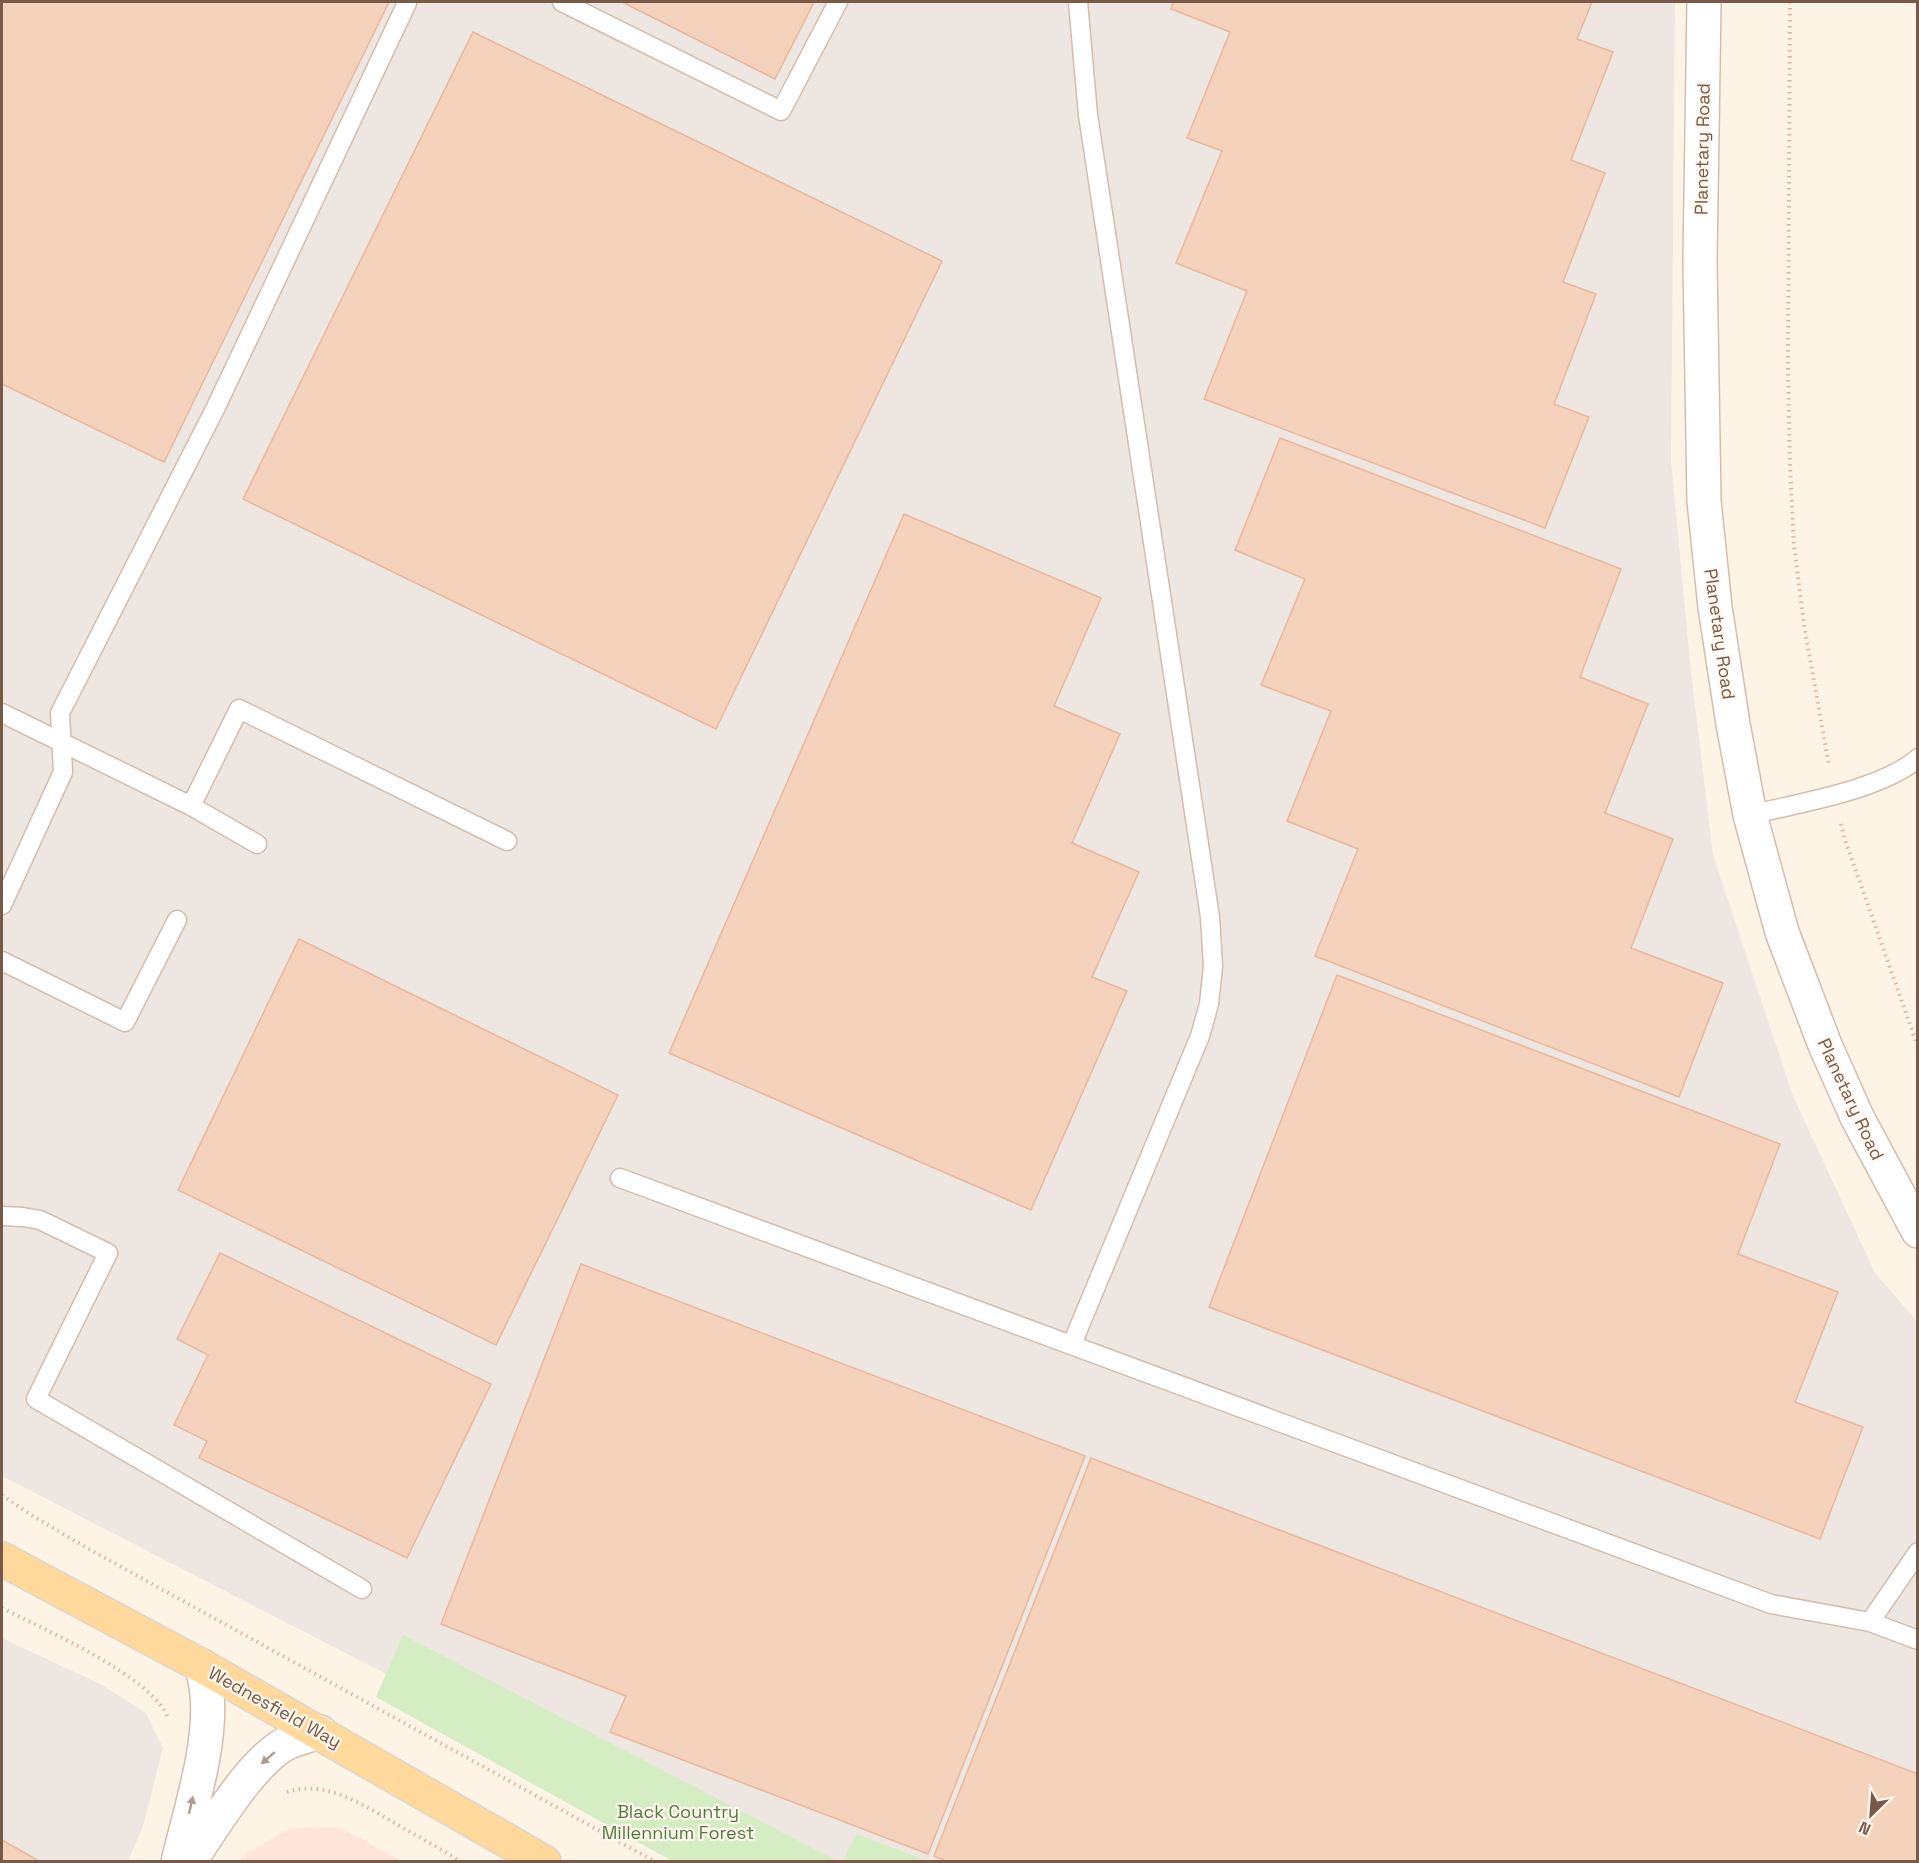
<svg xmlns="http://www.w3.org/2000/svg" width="1919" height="1863" viewBox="0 0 1919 1863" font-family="'Space Grotesk',sans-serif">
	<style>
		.commercial { fill: #ffe4d9 }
		.industrial { fill: #eee6e0 }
		.green { fill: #d4edc3 }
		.building { fill: #f5d2bb; stroke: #e9b79b; stroke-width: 1.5 }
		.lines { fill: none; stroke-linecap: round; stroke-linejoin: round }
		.service-casing { stroke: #d3bdad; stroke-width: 21 }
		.minor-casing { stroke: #d3bdad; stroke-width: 36 }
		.primary-casing { stroke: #dcd4cf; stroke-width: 36 }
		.path { stroke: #dbb59e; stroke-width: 4; stroke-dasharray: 1.5 4.5; stroke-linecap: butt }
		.service { stroke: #fff; stroke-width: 18 }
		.minor { stroke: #fff; stroke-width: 33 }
		.primary { stroke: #ffd99c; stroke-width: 33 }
		.oneway { fill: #af9b91 }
		.labels { text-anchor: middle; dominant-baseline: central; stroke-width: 4.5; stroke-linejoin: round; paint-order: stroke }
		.street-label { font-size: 18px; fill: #795948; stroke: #fff8ee }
		.park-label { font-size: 18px; fill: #507a3c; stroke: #fff8ee }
	</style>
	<rect width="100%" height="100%" fill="#fef4e6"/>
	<!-- commercial -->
	<path class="commercial" d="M339 1827 402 1861H240L243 1856 290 1828Z"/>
	<!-- industrial -->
	<path class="industrial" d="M2 2H1675L1671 460 1691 672 1713 855 1793 1096 1875 1273 1917 1321V1861H749L2 1476Z
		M2 1638 102 1685 146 1713 163 1748 143 1826 128 1861 2 1862Z"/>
	<!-- green -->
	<path class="green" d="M403 1635 837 1861H672L376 1697Z
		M856 1834 928 1861H843Z"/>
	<!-- building -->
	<path class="building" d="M2 2H389L164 462 2 384Z
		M622 2H814L775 79Z
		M1173 2H1592L1577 39 1613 52 1571 160 1605 173 1563 282 1596 294 1554 404 1589 417 1545 528 1204 399 1247 291 1176 263 1222 151 1187 138 1230 32 1171 9Z
		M473 32 942 261 716 729 243 499Z
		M1280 438 1621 569 1580 677 1648 704 1605 813 1673 839 1631 948 1723 983 1679 1097 1315 956 1358 849 1287 821 1331 711 1261 685 1305 579 1235 550Z
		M904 514 1101 598 1054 706 1120 734 1072 843 1139 872 1092 977 1127 991 1031 1210 669 1053Z
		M299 939 618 1095 496 1345 178 1190Z
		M1337 975 1780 1144 1738 1254 1838 1292 1795 1402 1863 1427 1820 1539 1209 1307Z
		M220 1253 491 1384 407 1558 199 1458 207 1441 174 1425 208 1355 177 1339Z
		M581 1264 1085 1456 928 1854 610 1732 626 1696 441 1624Z
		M1091 1458 1918 1774V1862H948L934 1856Z
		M2 1840 41 1862H2Z"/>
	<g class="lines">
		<defs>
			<path id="service" d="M562 2 781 111 838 2
				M2 713 191 806 257 844
				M191 806 239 709 507 841
				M1750 815C1798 803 1882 790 1918 758
				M2 905 63 772 60 713 216 407 407 3
				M2 961 125 1022 177 920
				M620 1178 1771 1604 1870 1622 1918 1640
				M2 1216 23 1217 40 1220 108 1253 36 1399 362 1589
				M1072 1344 1200 1036 1209 1004 1213 966 1210 917 1088 115 1078 2
				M1870 1622 1918 1552"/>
			<path id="minor" d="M1704 2 1700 261 1704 501 1715 607 1733 724 1750 815 1782 932 1825 1045 1857 1117 1918 1231
				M178 1862C190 1811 212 1745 207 1694 206 1685 204 1676 202 1666
				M189 1862C213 1828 252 1759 289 1742 299 1738 310 1735 320 1732"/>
			<path id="primary" d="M2 1559 202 1666 544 1862"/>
		</defs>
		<!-- service casing -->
		<use href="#service" class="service-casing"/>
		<!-- minor casing -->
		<use href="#minor" class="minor-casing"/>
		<!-- primary casing -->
		<use href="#primary" class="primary-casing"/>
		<!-- path -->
		<path class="path" d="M1790 2 1788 366 1790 467 1794 545 1804 625 1829 766
			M1841 824 1845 840 1918 1047
			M2 1495 31 1515 87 1548 656 1862
			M2 1608C41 1628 156 1678 168 1719
			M287 1792C327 1779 364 1806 398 1825 419 1837 441 1849 462 1862"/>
		<!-- service -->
		<use href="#service" class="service"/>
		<!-- minor -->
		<use href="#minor" class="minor"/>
		<!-- primary -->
		<use href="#primary" class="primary"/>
	</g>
	<!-- one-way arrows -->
	<defs><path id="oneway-solid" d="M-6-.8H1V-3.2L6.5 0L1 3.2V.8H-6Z" transform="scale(1.5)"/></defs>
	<g class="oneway">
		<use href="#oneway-solid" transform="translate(268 1758) rotate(139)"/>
		<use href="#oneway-solid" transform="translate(191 1805) rotate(-77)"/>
	</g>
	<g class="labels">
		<!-- street labels -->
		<g class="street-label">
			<text transform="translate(1702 149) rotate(-89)">Planetary Road</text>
			<text transform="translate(1720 634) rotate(82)">Planetary Road</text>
			<text transform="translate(1851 1099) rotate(65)">Planetary Road</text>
			<text transform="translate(275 1707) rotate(29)">Wednesfield Way</text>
		</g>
		<!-- park labels -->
		<g class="park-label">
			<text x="678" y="1811">Black Country<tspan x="678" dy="21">Millennium Forest</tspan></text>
		</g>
	</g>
	<!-- border -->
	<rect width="1919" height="1863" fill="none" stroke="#795948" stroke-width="6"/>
	<!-- north arrow -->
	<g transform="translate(1871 1815) rotate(205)" stroke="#fff8ee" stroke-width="4.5" paint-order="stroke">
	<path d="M0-4.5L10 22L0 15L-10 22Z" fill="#795948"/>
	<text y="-9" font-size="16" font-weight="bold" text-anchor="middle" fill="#795948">N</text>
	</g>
</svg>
